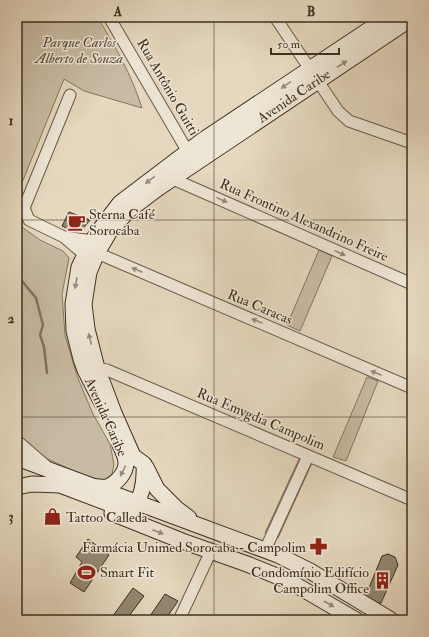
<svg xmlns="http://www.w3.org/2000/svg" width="429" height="637" viewBox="0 0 429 637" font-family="'IM FELL Double Pica',serif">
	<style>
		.green { fill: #c8bba4; stroke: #827662 }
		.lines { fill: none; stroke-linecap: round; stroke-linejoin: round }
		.stream { stroke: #80735f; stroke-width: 2.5 }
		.building { fill: #948772; stroke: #3d301f }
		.street-casing { stroke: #675a47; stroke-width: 13 }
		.secondary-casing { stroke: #3d301f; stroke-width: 17 }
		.street { stroke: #eee6d5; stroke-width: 11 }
		.secondary { stroke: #eee6d5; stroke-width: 15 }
		.oneway { fill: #968b7a }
		.grid { fill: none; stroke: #3d301f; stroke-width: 1; stroke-opacity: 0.55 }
		.labels { text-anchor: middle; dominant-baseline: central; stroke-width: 3; stroke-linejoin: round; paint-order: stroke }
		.park-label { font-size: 14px; font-style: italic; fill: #594c3a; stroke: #eee6d5 }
		.street-label { font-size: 14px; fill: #3d301f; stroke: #eee6d5 }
		.poi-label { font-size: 14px; fill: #3d301f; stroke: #eee6d5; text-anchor: start }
		.neatline { fill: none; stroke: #3d301f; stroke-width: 1.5 }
		.grid-label { font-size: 13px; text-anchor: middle; font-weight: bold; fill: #3d301f }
	</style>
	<rect width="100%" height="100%" fill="#e5d8bf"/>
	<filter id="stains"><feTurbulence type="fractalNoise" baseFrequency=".005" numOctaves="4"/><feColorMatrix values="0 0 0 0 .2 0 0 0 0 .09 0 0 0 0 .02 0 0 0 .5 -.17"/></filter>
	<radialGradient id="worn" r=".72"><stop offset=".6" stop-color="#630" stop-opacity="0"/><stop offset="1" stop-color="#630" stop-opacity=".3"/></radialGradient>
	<!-- green -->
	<path class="green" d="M17 17H97C115 45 132 76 142 108L84 91 64 79 17 195Z
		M17 212V216L22 227 40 240 63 251 69 258 62 294 65 335 77 376 93 414 110 444 114 464 112 474 103 481 98 480 74 471 43 457 17 433Z
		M319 250 332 256 300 331 287 325Z
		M367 377 378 381 346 461 333 457Z
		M299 459 312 463 278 538 265 533Z"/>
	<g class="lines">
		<!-- stream -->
		<path class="stream" d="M17 275 36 298 43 325 40 335 44 347 47 373"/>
	</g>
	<!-- building -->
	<path class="building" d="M69 212 90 220 81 231H74L62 226Z
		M88 539 109 555 84 592 70 583 82 562 76 557Z
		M388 554 395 557 398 565 381 603 373 604 367 599 366 595 382 556Z
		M133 588 144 596 126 620H110Z
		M165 594 178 601 165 620 148 619Z"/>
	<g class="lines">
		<defs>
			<path id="street" d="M109 17 188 152
				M275 17 338 111 349 121 412 143
				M70 95 24 208 29 220 64 237 85 255
				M173 179 412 284
				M64 237 92 241
				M97 253 412 388
				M91 369 97 368 107 370 412 500
				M17 441 46 466
				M265 550 308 456
				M179 620 211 551"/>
			<path id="secondary" d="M102 403 85 370 81 359 74 331 73 304 79 267 92 241 104 224 120 203 203 140 388 17
				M17 458 278 555 310 571 391 620
				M146 467 157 489 177 509 189 518
				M91 486C97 487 102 488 107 487 116 484 126 473 126 463 126 457 123 451 120 445
				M17 487 32 484 60 485 126 510 133 509C143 496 145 481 144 464L133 456 114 413 97 368 87 329 84 304 89 272 97 253 110 231 128 211 157 189 412 18
				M112 513 182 541 247 564 289 581 356 620"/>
		</defs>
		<!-- street casing -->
		<use href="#street" class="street-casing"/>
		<!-- secondary casing -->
		<use href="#secondary" class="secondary-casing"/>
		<!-- street -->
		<use href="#street" class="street"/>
		<!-- secondary -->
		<use href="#secondary" class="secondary"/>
	</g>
	<!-- one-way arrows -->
	<defs><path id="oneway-solid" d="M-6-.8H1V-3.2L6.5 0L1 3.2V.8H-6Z"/></defs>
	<g class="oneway">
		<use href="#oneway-solid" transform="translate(342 64) rotate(-33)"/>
		<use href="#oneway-solid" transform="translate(286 85) rotate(146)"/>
		<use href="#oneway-solid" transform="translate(150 180) rotate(143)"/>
		<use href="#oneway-solid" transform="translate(222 200) rotate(24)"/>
		<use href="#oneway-solid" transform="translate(340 253) rotate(24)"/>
		<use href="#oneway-solid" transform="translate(137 270) rotate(-157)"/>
		<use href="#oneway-solid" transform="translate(76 283) rotate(100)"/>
		<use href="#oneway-solid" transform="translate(257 321) rotate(-157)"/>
		<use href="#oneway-solid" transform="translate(90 339) rotate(-105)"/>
		<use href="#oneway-solid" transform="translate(376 373) rotate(-157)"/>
		<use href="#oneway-solid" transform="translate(123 471) rotate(117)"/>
		<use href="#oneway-solid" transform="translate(158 532) rotate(21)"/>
		<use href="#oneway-solid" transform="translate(329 604) rotate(30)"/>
	</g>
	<!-- grid -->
	<path class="grid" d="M214 17V620M17 220H412M17 417H412"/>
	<!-- icons -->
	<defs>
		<symbol id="cafe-bare" viewBox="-9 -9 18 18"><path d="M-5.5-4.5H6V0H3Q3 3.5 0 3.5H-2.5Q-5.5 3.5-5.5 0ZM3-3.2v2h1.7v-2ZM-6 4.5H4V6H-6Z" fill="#8f2418" stroke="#eee6d5" stroke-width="2.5" paint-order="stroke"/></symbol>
		<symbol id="shop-bare" viewBox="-9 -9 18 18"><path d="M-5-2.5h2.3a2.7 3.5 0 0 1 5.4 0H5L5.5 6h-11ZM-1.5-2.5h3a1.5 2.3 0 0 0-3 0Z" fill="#8f2418" stroke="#eee6d5" stroke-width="2.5" paint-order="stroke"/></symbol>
		<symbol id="pharmacy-bare" viewBox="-9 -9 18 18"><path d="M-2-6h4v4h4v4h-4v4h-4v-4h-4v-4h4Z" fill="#8f2418" stroke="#eee6d5" stroke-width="2.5" paint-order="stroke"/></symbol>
		<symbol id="stadium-bare" viewBox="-9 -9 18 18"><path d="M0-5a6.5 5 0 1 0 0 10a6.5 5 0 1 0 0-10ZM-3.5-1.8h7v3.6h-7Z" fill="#8f2418" stroke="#eee6d5" stroke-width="2.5" paint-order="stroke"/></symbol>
		<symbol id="building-bare" viewBox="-9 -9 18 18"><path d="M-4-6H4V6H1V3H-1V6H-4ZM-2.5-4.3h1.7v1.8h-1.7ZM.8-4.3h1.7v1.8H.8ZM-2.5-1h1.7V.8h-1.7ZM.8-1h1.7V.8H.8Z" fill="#8f2418" stroke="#eee6d5" stroke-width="2.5" paint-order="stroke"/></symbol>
	</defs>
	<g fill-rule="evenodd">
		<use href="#cafe-bare" x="64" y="210" width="25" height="25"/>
		<use href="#shop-bare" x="40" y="504" width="25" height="25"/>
		<use href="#pharmacy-bare" x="306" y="534" width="25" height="25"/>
		<use href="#stadium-bare" x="74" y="560" width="25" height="25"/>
		<use href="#building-bare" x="370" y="568" width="25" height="25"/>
	</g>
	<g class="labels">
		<!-- park labels -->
		<g class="park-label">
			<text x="79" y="42">Parque Carlos<tspan x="79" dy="16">Alberto de Souza</tspan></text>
		</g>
		<!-- street labels -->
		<g class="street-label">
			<text transform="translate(168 87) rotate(60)">Rua Antônio Guitti</text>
			<text transform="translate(294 96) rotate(-34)">Avenida Caribe</text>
			<text transform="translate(304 220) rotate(24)">Rua Frontino Alexandrino Freire</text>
			<text transform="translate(260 307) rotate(23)">Rua Caracas</text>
			<text transform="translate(106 417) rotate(66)">Avenida Caribe</text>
			<text transform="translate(261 419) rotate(23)">Rua Emygdia Campolim</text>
		</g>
		<!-- poi labels -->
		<g class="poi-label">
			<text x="89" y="214">Sterna Café<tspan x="89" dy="16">Sorocaba</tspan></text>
			<text x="66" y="517">Tattoo Calleda</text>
			<text x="306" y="547" text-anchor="end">Farmácia Unimed Sorocaba - Campolim</text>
			<text x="100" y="572">Smart Fit</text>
			<text x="369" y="572" text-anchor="end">Condomínio Edifício<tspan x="369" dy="16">Campolim Office</tspan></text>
		</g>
	</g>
	<!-- margin -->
	<rect width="429" height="637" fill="none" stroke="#e5d8bf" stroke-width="44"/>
	<!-- scale -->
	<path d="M271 48v6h68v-6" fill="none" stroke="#3d301f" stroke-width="2"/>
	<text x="277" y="48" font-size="12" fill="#3d301f" stroke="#eee6d5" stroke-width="3" paint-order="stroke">50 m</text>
	<rect x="22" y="22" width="385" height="593" class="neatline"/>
	<g class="grid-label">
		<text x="118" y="16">A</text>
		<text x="311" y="16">B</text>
		<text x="11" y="125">1</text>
		<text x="11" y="323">2</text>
		<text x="11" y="521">3</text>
	</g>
	<rect width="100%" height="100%" filter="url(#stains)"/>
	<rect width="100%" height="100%" fill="url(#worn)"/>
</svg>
